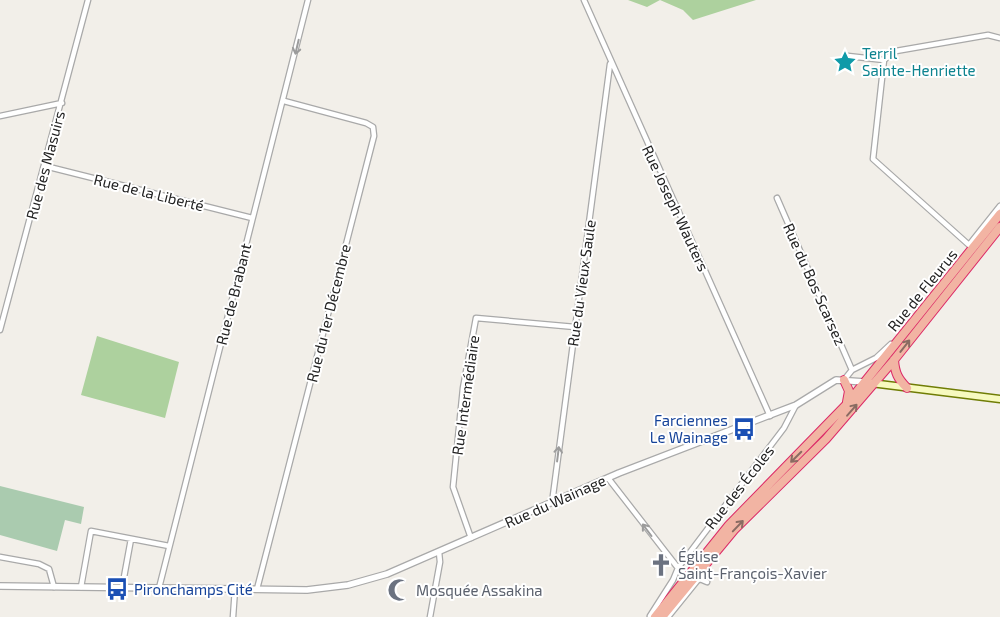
<svg xmlns="http://www.w3.org/2000/svg" width="1000" height="617" viewBox="0 0 1000 617" font-family="'Exo 2',sans-serif">
	<style>
		.forest { fill: #add19e }
		.cemetery { fill: #aacbaf }
		.lines { fill: none; stroke-linecap: round; stroke-linejoin: round }
		.minor-casing { stroke: #a9a9a9; stroke-width: 7 }
		.tertiary-casing { stroke: #a9a9a9; stroke-width: 8 }
		.secondary-casing { stroke: #707d05; stroke-width: 9 }
		.trunk-casing { stroke: #dc2a67; stroke-width: 10 }
		.minor { stroke: #fff; stroke-width: 4.5 }
		.tertiary { stroke: #fff; stroke-width: 5.5 }
		.secondary { stroke: #f7fabf; stroke-width: 6 }
		.trunk { stroke: #f2b4a3; stroke-width: 8 }
		.oneway { stroke: #9c9c9c }
		.oneway2 { stroke: #8a6b62 }
		.labels { text-anchor: middle; dominant-baseline: central; stroke-width: 4; stroke-linejoin: round; paint-order: stroke }
		.culture-label { font-size: 15px; fill: #0d838f; stroke: #fff; text-anchor: start }
		.street-label { font-size: 15px; fill: #222; stroke: #fff }
		.transit-label { font-size: 15px; fill: #164399; stroke: #fff; text-anchor: end }
		.worship-label { font-size: 15px; fill: #5b616d; stroke: #fff; text-anchor: start }
	</style>
	<rect width="100%" height="100%" fill="#f2efe9"/>
	<!-- forest -->
	<path class="forest" d="M628 0H756L693 20 683 10 660 0 647 7Z
		M97 336 179 362 165 418 81 395Z"/>
	<!-- cemetery -->
	<path class="cemetery" d="M0 486 84 507 81 524 65 520 57 551 0 535Z"/>
	<g class="lines">
		<defs>
			<path id="minor" d="M584 0 770 416
				M848 56 884 60 896 51 988 35 1000 38
				M884 60 873 159 969 245 1000 206
				M0 116 62 103
				M45 166 252 218
				M777 198 852 370
				M0 330 88 0
				M844 380 852 370 876 358 891 344
				M608 478 678 568
				M552 503 610 64
				M471 538 453 487 463 388 476 318 575 327
				M0 557 39 564 49 569 54 587
				M81 587 91 531 169 546
				M122 588 131 539
				M159 588 308 0
				M257 589 374 136 373 127 366 123 284 101
				M650 616 673 580 678 568 784 428 796 405
				M233 617 235 589
				M430 617 440 562 439 552
				M668 617 697 581 700 579 707 582"/>
			<path id="tertiary" d="M0 586 307 590 348 585 387 574 619 473 796 405 836 380 865 382"/>
			<path id="secondary" d="M871 383 1000 399"/>
			<path id="trunk" d="M894 360C895 373 898 379 907 388
				M844 380 849 391 847 402
				M655 617 729 525 847 404 1000 214
				M662 617 734 530 826 439 894 360 1000 227"/>
		</defs>
		<!-- minor casing -->
		<use href="#minor" class="minor-casing"/>
		<!-- tertiary casing -->
		<use href="#tertiary" class="tertiary-casing"/>
		<!-- secondary casing -->
		<use href="#secondary" class="secondary-casing"/>
		<!-- trunk casing -->
		<use href="#trunk" class="trunk-casing"/>
		<!-- minor -->
		<use href="#minor" class="minor"/>
		<!-- tertiary -->
		<use href="#tertiary" class="tertiary"/>
		<!-- secondary -->
		<use href="#secondary" class="secondary"/>
		<!-- trunk -->
		<use href="#trunk" class="trunk"/>
	</g>
	<!-- one-way arrows -->
	<defs><path id="oneway-shaft" d="M-6 0H5M1.5-3L5.5 0L1.5 3" fill="none" stroke-width="1.6" stroke-linecap="round" stroke-linejoin="round" transform="scale(1.25)"/></defs>
	<g class="oneway">
		<use href="#oneway-shaft" transform="translate(297 47) rotate(103)"/>
		<use href="#oneway-shaft" transform="translate(558 454) rotate(-83)"/>
		<use href="#oneway-shaft" transform="translate(647 530) rotate(-127)"/>
	</g>
	<g class="oneway2">
		<use href="#oneway-shaft" transform="translate(905 346) rotate(-52)"/>
		<use href="#oneway-shaft" transform="translate(852 410) rotate(-49)"/>
		<use href="#oneway-shaft" transform="translate(796 457) rotate(135)"/>
		<use href="#oneway-shaft" transform="translate(738 526) rotate(-46)"/>
	</g>
	<!-- icons -->
	<defs>
		<symbol id="sight-bare" viewBox="-9 -9 18 18"><path d="M0-6L1.8-2.2L6-1.7L2.9 1.2L3.7 5.4L0 3.3L-3.7 5.4L-2.9 1.2L-6-1.7L-1.8-2.2Z" fill="#0f9aa8" stroke="#fff" stroke-width="2.5" paint-order="stroke"/></symbol>
		<symbol id="bus-bare" viewBox="-9 -9 18 18"><path d="M-5-6H5V4H4V6H2V4H-2V6H-4V4H-5ZM-3.5-4V0h7V-4ZM-3.5 1.2v1.5H-2V1.2ZM2 1.2v1.5H3.5V1.2Z" fill="#1a4fb4" stroke="#fff" stroke-width="2.5" paint-order="stroke"/></symbol>
		<symbol id="church-bare" viewBox="-9 -9 18 18"><path d="M-1.2-6h2.4v3.5h3.3v2.4h-3.3V6h-2.4V-.1h-3.3v-2.4h3.3Z" fill="#6b7280" stroke="#fff" stroke-width="2.5" paint-order="stroke"/></symbol>
		<symbol id="mosque-bare" viewBox="-9 -9 18 18"><path d="M3.5-4.9A6 6 0 1 0 3.5 4.9A5 5 0 1 1 3.5-4.9Z" fill="#6b7280" stroke="#fff" stroke-width="2.5" paint-order="stroke"/></symbol>
	</defs>
	<g fill-rule="evenodd">
		<use href="#sight-bare" x="829" y="46" width="32" height="32"/>
		<use href="#bus-bare" x="728" y="413" width="32" height="32"/>
		<use href="#church-bare" x="645" y="549" width="32" height="32"/>
		<use href="#bus-bare" x="101" y="573" width="32" height="32"/>
		<use href="#mosque-bare" x="383" y="574" width="32" height="32"/>
	</g>
	<g class="labels">
		<!-- culture labels -->
		<g class="culture-label">
			<text x="862" y="53">Terril<tspan x="862" dy="17">Sainte-Henriette</tspan></text>
		</g>
		<!-- street labels -->
		<g class="street-label">
			<text transform="translate(45 165) rotate(-75)">Rue des Masuirs</text>
			<text transform="translate(149 192) rotate(14)">Rue de la Liberté</text>
			<text transform="translate(676 208) rotate(65)">Rue Joseph Wauters</text>
			<text transform="translate(581 283) rotate(-82)">Rue du Vieux Saule</text>
			<text transform="translate(815 284) rotate(66)">Rue du Bos Scarsez</text>
			<text transform="translate(922 290) rotate(-51)">Rue de Fleurus</text>
			<text transform="translate(233 294) rotate(-76)">Rue de Brabant</text>
			<text transform="translate(328 313) rotate(-76)">Rue du 1er Décembre</text>
			<text transform="translate(465 395) rotate(-82)">Rue Intermédiaire</text>
			<text transform="translate(739 487) rotate(-52)">Rue des Écoles</text>
			<text transform="translate(555 501) rotate(-24)">Rue du Wainage</text>
		</g>
		<!-- transit labels -->
		<g class="transit-label">
			<text x="728" y="420">Farciennes<tspan x="728" dy="17">Le Wainage</tspan></text>
			<text x="134" y="589" text-anchor="start">Pironchamps Cité</text>
		</g>
		<!-- worship labels -->
		<g class="worship-label">
			<text x="678" y="556">Église<tspan x="678" dy="17">Saint-François-Xavier</tspan></text>
			<text x="416" y="590">Mosquée Assakina</text>
		</g>
	</g>
</svg>
